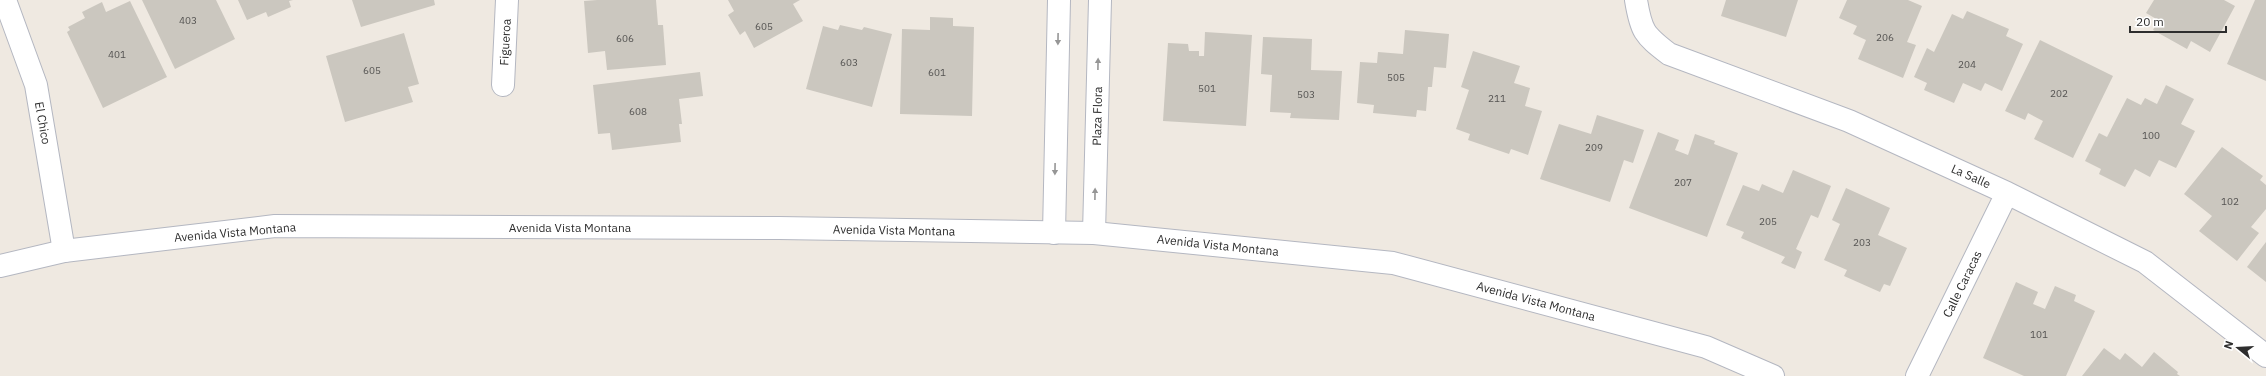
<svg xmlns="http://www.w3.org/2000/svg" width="2266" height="376" viewBox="0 0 2266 376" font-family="'IBM Plex Sans',sans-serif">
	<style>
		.building { fill: #cbc7bf }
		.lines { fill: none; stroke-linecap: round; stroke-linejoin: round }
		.minor-casing { stroke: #b4b7c1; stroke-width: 24 }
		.tertiary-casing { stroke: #b4b7c1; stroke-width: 24 }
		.minor { stroke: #fff; stroke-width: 22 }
		.tertiary { stroke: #fff; stroke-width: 22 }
		.oneway { fill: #969696 }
		.labels { text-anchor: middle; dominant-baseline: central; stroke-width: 3; stroke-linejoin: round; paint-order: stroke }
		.number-label { font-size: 10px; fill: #555452 }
		.street-label { font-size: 12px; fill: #2e2e2e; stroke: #fff }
	</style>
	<rect width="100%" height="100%" fill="#efe9e1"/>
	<!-- building -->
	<path class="building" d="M142 0H216L235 39 175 69Z
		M238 0H293L289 1 291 7 268 17 266 12 247 20Z
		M352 0H434L435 5 361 27Z
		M597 0H656L658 25H663L666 65 607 70 605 51 588 53 584 1Z
		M728 0H800L793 4 803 21 754 48 745 31 740 35 728 15 734 11Z
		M1726 0H1798L1786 37 1721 16Z
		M1847 0H1908L1922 6 1907 42 1916 45 1903 78 1858 59 1866 40 1853 34 1857 26 1839 18Z
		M2154 0H2224L2235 6 2210 52 2191 41 2187 49 2153 30 2158 20 2146 13Z
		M2255 0H2266V81L2227 64Z
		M130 1 167 77 103 108 67 32 70 30 68 27 85 18 82 12 102 2 106 12Z
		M1967 11 2009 29 2006 36 2023 44 2002 91 1985 83 1981 91 1963 83 1954 103 1924 90 1927 83 1914 77 1927 48 1934 52 1952 14 1963 19Z
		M930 17 953 18V26L974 27 972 116 900 114 902 29 930 30Z
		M840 25 862 30 864 27 892 34 872 107 806 89 823 26 838 30Z
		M1405 30 1449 34 1446 68 1434 67 1432 87H1428L1426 111 1417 110 1416 117 1373 113 1374 105 1357 103 1360 62 1377 63 1378 52 1403 54Z
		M1205 32 1252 35 1246 126 1163 121 1168 43 1188 44 1189 51H1199V56H1204Z
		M404 33 419 84 408 87 413 102 345 122 326 56Z
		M1263 37 1312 39 1311 70 1342 71 1339 120 1290 118 1291 113 1270 112 1272 75 1261 74Z
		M2040 40 2113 76 2073 158 2034 139 2043 121 2028 113 2025 120 2005 111Z
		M1473 51 1520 66 1514 83 1530 88 1525 106 1542 111 1528 155 1511 149 1509 154 1468 140 1470 134 1456 129 1469 90 1461 87Z
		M700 72 703 96 679 99 682 124H679L681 142 612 150 610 133 598 134 593 85Z
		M2166 85 2194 99 2181 124 2195 131 2176 168 2159 160 2150 177 2135 169 2125 187 2099 174 2101 169 2085 161 2099 133 2107 137 2127 98 2141 105 2145 98 2157 104Z
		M1597 115 1644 130 1633 163 1624 160 1610 202 1540 179 1559 124 1591 134Z
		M1658 132 1679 140 1675 150 1688 155 1695 134 1715 141 1714 144 1738 153 1707 237 1629 208Z
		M2222 147 2263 176 2260 180 2266 185V209L2251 227 2259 233 2237 261 2199 231 2212 216 2184 194Z
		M1793 170 1831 186 1818 218 1811 215 1796 249 1802 252 1795 269 1781 263 1785 257 1741 238 1744 232 1726 225 1743 185 1759 191 1762 184 1783 193Z
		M1846 188 1890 208 1878 235 1907 248 1890 286 1884 284 1880 292 1844 276 1847 270 1824 260 1840 224 1832 220Z
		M2266 242V282L2247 267Z
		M2016 282 2038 292 2033 304 2045 309 2055 286 2076 295 2074 301 2095 311 2066 376H2024L1983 358Z
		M2104 348 2120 360 2125 353 2142 367 2154 352 2178 372 2177 374 2180 376H2082Z"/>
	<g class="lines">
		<defs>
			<path id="minor" d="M5 0 36 85 64 251
				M1636 0C1641 31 1644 35 1669 54L1849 121 2007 193 2145 262 2266 356
				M503 85 507 0
				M1054 233 1059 0
				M1094 233 1100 0
				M1917 376 2007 193"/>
			<path id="tertiary" d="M0 266 64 251 275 226 779 228 1094 233 1393 263 1706 347 1773 376"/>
		</defs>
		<!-- minor casing -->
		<use href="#minor" class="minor-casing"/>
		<!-- tertiary casing -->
		<use href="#tertiary" class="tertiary-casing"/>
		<!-- minor -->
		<use href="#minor" class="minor"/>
		<!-- tertiary -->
		<use href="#tertiary" class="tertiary"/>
	</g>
	<!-- one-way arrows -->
	<defs><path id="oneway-solid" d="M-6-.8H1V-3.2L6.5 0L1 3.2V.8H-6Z"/></defs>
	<g class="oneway">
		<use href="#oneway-solid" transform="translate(1058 39) rotate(91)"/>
		<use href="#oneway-solid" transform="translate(1098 64) rotate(-89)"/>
		<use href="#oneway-solid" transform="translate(1055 169) rotate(91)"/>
		<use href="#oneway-solid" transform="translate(1095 194) rotate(-89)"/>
	</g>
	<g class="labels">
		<!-- number labels -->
		<g class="number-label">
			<text x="188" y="20">403</text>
			<text x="764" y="26">605</text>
			<text x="1885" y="37">206</text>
			<text x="625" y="38">606</text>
			<text x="117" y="54">401</text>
			<text x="849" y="62">603</text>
			<text x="1967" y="64">204</text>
			<text x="372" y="70">605</text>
			<text x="937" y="72">601</text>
			<text x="1396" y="77">505</text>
			<text x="1207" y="88">501</text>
			<text x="2059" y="93">202</text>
			<text x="1306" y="94">503</text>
			<text x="1497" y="98">211</text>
			<text x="638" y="111">608</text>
			<text x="2151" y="135">100</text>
			<text x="1594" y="147">209</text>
			<text x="1683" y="182">207</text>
			<text x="2230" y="201">102</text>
			<text x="1768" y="221">205</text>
			<text x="1862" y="242">203</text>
			<text x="2039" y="334">101</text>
		</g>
		<!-- street labels -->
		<g class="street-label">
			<text transform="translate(505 42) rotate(-87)">Figueroa</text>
			<text transform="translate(1097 116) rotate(-89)">Plaza Flora</text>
			<text transform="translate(43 123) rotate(80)">El Chico</text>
			<text transform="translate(1971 176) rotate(24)">La Salle</text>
			<text x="570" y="227">Avenida Vista Montana</text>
			<text transform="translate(894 230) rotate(1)">Avenida Vista Montana</text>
			<text transform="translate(235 232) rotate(-5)">Avenida Vista Montana</text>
			<text transform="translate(1218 245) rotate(6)">Avenida Vista Montana</text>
			<text transform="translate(1962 284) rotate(-64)">Calle Caracas</text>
			<text transform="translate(1536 301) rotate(15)">Avenida Vista Montana</text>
		</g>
	</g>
	<!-- north arrow -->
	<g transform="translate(2238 348) rotate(288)" stroke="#ffffff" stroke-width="3" paint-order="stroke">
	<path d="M0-3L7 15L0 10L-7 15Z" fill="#2e2e2e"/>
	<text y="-6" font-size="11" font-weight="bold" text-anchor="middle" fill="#2e2e2e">N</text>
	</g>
	<!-- scale -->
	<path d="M2130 26v6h96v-6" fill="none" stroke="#2e2e2e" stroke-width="2"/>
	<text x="2136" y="26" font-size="12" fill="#2e2e2e" stroke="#ffffff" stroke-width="3" paint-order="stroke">20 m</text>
</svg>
